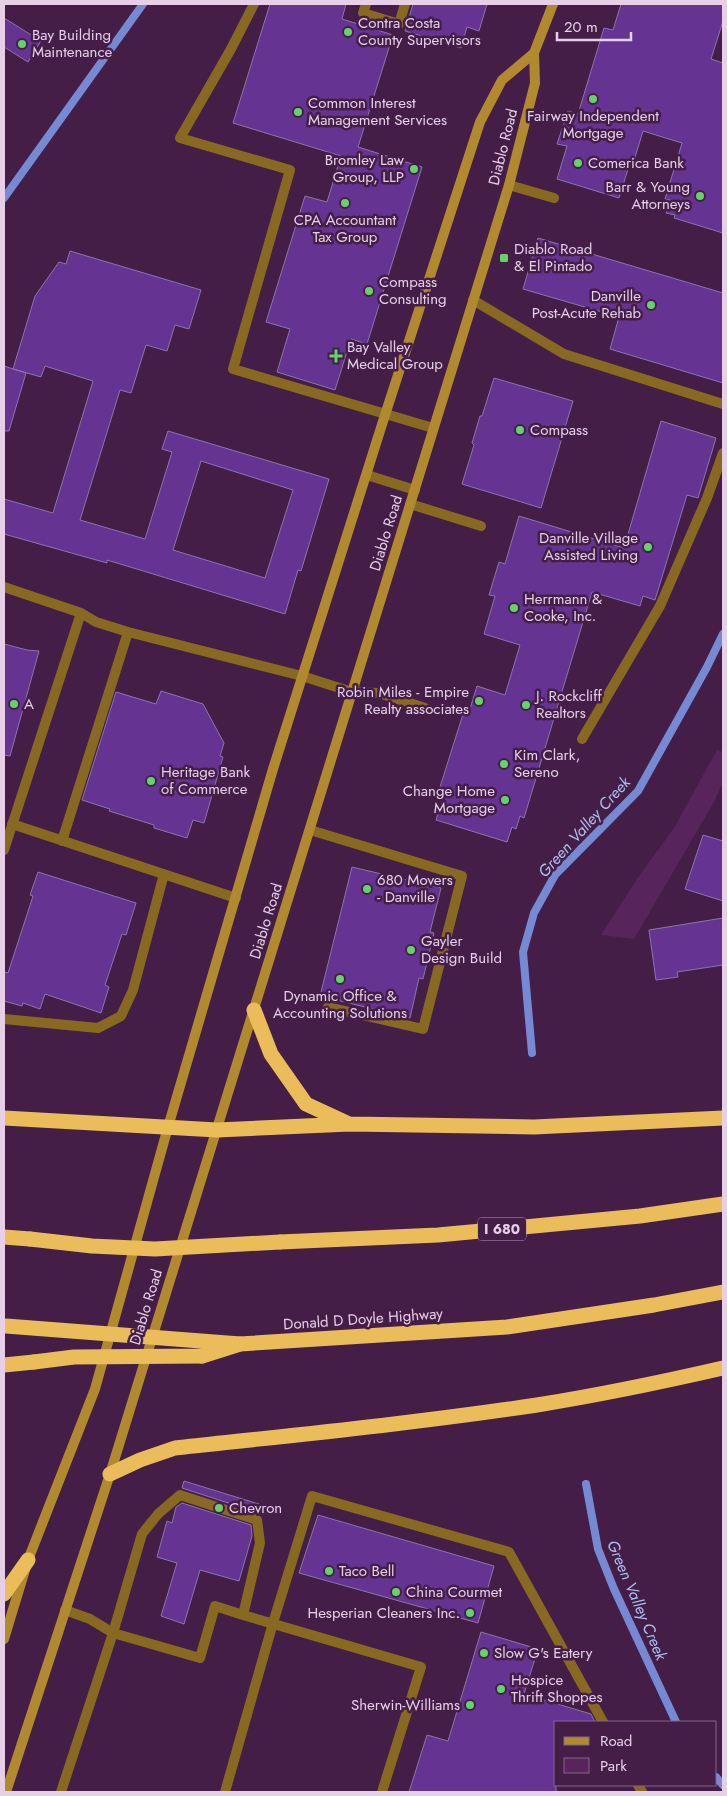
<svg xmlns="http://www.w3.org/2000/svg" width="727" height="1796" viewBox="0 0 727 1796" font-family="Jost,sans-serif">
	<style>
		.green { fill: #57245b }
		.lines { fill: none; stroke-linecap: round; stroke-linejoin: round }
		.stream { stroke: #758ad3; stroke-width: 8 }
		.building { fill: #653493; stroke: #8c74aa; fill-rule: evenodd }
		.lane { stroke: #876921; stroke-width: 10 }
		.secondary { stroke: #b18a30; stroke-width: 10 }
		.highway { stroke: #eabc5a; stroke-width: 15 }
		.highway-bridge { stroke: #eabc5a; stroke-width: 15 }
		.poi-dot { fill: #63d468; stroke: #441e47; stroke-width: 2 }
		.labels { text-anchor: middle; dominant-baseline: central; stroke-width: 5; stroke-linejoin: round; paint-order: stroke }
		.shield { fill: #441e47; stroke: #b69ab8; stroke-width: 1 }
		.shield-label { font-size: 14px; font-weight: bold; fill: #e7cfe8 }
		.poi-label { font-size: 15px; fill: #e7cfe8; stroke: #441e47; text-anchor: start }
		.street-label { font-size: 15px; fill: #e7cfe8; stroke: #441e47 }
		.water-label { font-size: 16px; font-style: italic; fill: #a9c0f0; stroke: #441e47 }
	</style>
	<rect width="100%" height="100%" fill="#441e47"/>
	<!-- green -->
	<path class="green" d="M717 750 723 752V782L714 802 634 939 601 935 639 876 674 828Z"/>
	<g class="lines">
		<!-- stream -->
		<path class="stream" d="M4 198 143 4
			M532 1053 523 952 534 913 555 875 638 791 707 667 723 634
			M586 1484 598 1549 614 1589 676 1722
			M716 1777 723 1785"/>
	</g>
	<!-- building -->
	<path class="building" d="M270 4H346L342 19 393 35 358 147 422 167 367 344 351 339 335 390 277 372 290 329 266 322 305 196 327 202 341 156 233 123Z
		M413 4H487L479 31 467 27 461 48 405 31Z
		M621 4H723V21L711 59 723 63V233L674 218 675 215 666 213 670 200 665 199 682 143 643 131 632 167 629 166 619 198 557 179 567 146 557 144 568 111 578 114 604 28 613 30Z
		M4 18 41 41 28 62 4 47Z
		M538 238 723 293V383L610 349 619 317 523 289Z
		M70 251 201 290 189 329 175 325 167 351 146 345 131 393 120 390 80 520 145 539 172 452 162 449 168 431 329 479 301 571 298 570 285 614 107 560V563L4 534V499L53 513 93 381 45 366 41 377 13 369 35 296 59 262 66 264ZM201 461 293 490 265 578 173 550Z
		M4 366 26 373 9 431H4Z
		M494 378 573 401 541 508 462 484 474 445 472 443 480 416H482Z
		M661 421 716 438 698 498 687 495 655 600 643 596 640 606 592 592 524 818 520 816 516 829 512 827 507 842 436 820 446 788 440 787 464 711 469 712 477 686 505 695 520 645 484 634 495 596 489 595 499 562 505 564 519 516 624 548Z
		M4 644 27 650 39 651 10 756 4 755Z
		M161 691 203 704 224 743 220 756 223 757 204 823 193 820 187 838 154 828V825L109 811 110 809 82 800 116 692 156 704Z
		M703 835 723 841V901L685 889Z
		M352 867 441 888 430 932 434 933 423 979 419 978 410 1018 320 996Z
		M38 872 136 903 126 935 122 934 105 985 109 987 101 1013 45 994 40 1009 23 1003 22 1006 4 1001V972L8 973 33 896 30 895Z
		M723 918V965L677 972 678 977 656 980 649 930Z
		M184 1481 262 1505 259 1513 182 1488Z
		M182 1503 251 1525 252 1536 239 1581 200 1570 184 1624 161 1616 177 1563 157 1557 167 1521 172 1523 176 1507Z
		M318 1515 494 1566 478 1623 299 1573Z
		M481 1632 538 1649 524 1694 591 1714 595 1722H556V1792H409L427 1735 448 1741Z"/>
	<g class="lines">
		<!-- lane -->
		<path class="lane" d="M254 4 231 49 180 138 290 170 233 369 433 428
			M366 4 363 13 399 24 405 4
			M509 185 554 198
			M473 300 564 354 723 404
			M367 475 415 490
			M410 504 481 526
			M4 587 81 613 96 622 128 632 302 676 352 692 379 693 425 708
			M582 739 660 606 707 498 723 453
			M12 824 236 898
			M310 830 462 876 423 1029 328 1007
			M62 841 128 632
			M4 850 81 613
			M4 1019 98 1028 121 1016 133 990 164 874
			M243 1615 260 1543 257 1520 180 1495 158 1514 142 1534 113 1633 200 1658 215 1606 243 1615 421 1667 382 1792
			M638 1785 642 1792
			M61 1792 113 1633 90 1619 65 1610
			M225 1792 273 1623 312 1496 509 1552 603 1722"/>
		<!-- secondary -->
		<path class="secondary" d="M4 1639 28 1560 95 1389 168 1127 273 769 385 415 480 122 502 80 534 53
			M6 1792 110 1474 509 185 535 83 534 53 553 4"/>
		<!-- highway -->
		<path class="highway" d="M254 1010 271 1054 306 1104 347 1123
			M4 1118 217 1130 350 1124 534 1127 723 1118
			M4 1237 30 1239
			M280 1242 438 1235 640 1216 723 1204
			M202 1356 240 1344 507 1327 654 1305 723 1292
			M4 1365 34 1362
			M110 1474 140 1460 175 1448C296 1435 417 1423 537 1405 599 1395 662 1382 723 1368
			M4 1594 28 1560"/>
		<!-- highway-bridge -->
		<path class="highway-bridge" d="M30 1239 92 1246 155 1249 280 1242
			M6 1326 240 1344
			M34 1362 74 1357 202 1356"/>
	</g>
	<!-- markers -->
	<g class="poi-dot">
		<circle cx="348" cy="32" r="5"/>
		<circle cx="22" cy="44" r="5"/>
		<circle cx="593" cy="99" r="5"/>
		<circle cx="298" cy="112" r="5"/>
		<circle cx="578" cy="163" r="5"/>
		<circle cx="414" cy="169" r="5"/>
		<circle cx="700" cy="196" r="5"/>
		<circle cx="345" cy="203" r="5"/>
		<rect x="499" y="253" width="10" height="10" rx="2.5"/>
		<circle cx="369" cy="291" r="5"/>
		<circle cx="651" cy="305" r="5"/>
		<path d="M333.5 348.5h5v5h5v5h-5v5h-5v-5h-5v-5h5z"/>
		<circle cx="520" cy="430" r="5"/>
		<circle cx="648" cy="547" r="5"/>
		<circle cx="514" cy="608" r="5"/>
		<circle cx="479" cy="701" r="5"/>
		<circle cx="14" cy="704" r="5"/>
		<circle cx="526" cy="705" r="5"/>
		<circle cx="504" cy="764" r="5"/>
		<circle cx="151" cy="781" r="5"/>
		<circle cx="505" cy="800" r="5"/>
		<circle cx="367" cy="889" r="5"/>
		<circle cx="411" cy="950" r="5"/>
		<circle cx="340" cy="979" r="5"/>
		<circle cx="219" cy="1508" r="5"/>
		<circle cx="329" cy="1571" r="5"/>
		<circle cx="396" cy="1592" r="5"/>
		<circle cx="470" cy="1613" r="5"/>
		<circle cx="484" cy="1653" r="5"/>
		<circle cx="501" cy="1689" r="5"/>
		<circle cx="470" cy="1705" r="5"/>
	</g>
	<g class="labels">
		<!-- shield labels -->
		<rect class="shield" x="478" y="1217.5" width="48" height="23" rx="4"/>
		<g class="shield-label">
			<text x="502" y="1229">I 680</text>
		</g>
		<!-- poi labels -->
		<g class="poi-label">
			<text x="358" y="23">Contra Costa<tspan x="358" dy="17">County Supervisors</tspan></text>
			<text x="32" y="35">Bay Building<tspan x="32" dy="17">Maintenance</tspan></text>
			<text x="308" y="103">Common Interest<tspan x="308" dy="17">Management Services</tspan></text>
			<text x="593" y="116" text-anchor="middle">Fairway Independent<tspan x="593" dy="17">Mortgage</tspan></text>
			<text x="404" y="160" text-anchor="end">Bromley Law<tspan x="404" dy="17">Group, LLP</tspan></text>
			<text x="588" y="163">Comerica Bank</text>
			<text x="690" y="187" text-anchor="end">Barr &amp; Young<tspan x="690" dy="17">Attorneys</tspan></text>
			<text x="345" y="220" text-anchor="middle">CPA Accountant<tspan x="345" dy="17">Tax Group</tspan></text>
			<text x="514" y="249">Diablo Road<tspan x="514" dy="17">&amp; El Pintado</tspan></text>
			<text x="379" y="282">Compass<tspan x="379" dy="17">Consulting</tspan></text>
			<text x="641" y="296" text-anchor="end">Danville<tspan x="641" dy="17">Post-Acute Rehab</tspan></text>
			<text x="347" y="347">Bay Valley<tspan x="347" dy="17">Medical Group</tspan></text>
			<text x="530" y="430">Compass</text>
			<text x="638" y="538" text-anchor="end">Danville Village<tspan x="638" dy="17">Assisted Living</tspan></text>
			<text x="524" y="599">Herrmann &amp;<tspan x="524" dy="17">Cooke, Inc.</tspan></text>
			<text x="469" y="692" text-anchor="end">Robin Miles - Empire<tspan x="469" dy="17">Realty associates</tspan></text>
			<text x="536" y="696">J. Rockcliff<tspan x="536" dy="17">Realtors</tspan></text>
			<text x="24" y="704">A</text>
			<text x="514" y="755">Kim Clark,<tspan x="514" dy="17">Sereno</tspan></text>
			<text x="161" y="772">Heritage Bank<tspan x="161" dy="17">of Commerce</tspan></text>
			<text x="495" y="791" text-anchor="end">Change Home<tspan x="495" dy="17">Mortgage</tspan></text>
			<text x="377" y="880">680 Movers<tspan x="377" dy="17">- Danville</tspan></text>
			<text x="421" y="941">Gayler<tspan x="421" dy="17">Design Build</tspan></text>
			<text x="340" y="996" text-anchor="middle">Dynamic Office &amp;<tspan x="340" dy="17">Accounting Solutions</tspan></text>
			<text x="229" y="1508">Chevron</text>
			<text x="339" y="1571">Taco Bell</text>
			<text x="406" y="1592">China Courmet</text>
			<text x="460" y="1613" text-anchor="end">Hesperian Cleaners Inc.</text>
			<text x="494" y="1653">Slow G's Eatery</text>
			<text x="511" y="1680">Hospice<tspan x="511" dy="17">Thrift Shoppes</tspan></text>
			<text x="460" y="1705" text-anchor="end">Sherwin-Williams</text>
		</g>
		<!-- street labels -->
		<g class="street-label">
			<text transform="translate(503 147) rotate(-76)">Diablo Road</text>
			<text transform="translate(386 533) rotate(-73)">Diablo Road</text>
			<text transform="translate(266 921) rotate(-73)">Diablo Road</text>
			<text transform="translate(146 1307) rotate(-73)">Diablo Road</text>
			<text transform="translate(363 1319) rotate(-4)">Donald D Doyle Highway</text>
		</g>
		<!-- water labels -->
		<g class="water-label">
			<text transform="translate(584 827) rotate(-48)">Green Valley Creek</text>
			<text transform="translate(637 1600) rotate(67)">Green Valley Creek</text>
		</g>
	</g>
	<!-- border -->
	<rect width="727" height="1796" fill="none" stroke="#e7cfe8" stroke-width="10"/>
	<!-- legend -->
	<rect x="554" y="1721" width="162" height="65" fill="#441e47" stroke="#856587"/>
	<rect x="564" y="1737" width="25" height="8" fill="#b18a30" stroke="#856587"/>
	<text x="600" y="1746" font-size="15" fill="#e7cfe8">Road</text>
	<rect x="564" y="1758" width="25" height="15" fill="#57245b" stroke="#856587"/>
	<text x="600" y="1771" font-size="15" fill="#e7cfe8">Park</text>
	<!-- scale -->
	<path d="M557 32v8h74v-8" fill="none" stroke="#e7cfe8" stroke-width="2.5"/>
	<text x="564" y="32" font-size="15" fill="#e7cfe8" stroke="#441e47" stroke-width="4" paint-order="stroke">20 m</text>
</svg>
